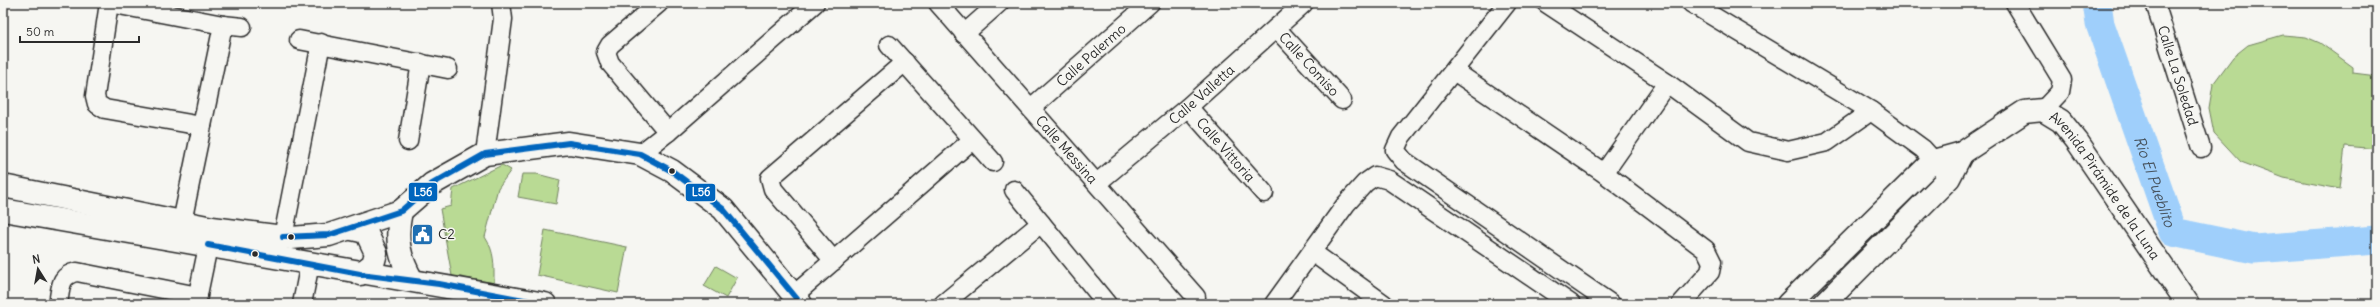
<svg xmlns="http://www.w3.org/2000/svg" width="2380" height="307" viewBox="0 0 2380 307" font-family="Delius,sans-serif">
	<style>
		.green { fill: #b9da94; stroke: #728260 }
		.lines { fill: none; stroke-linecap: round; stroke-linejoin: round }
		.river { stroke: #9fcffb; stroke-width: 29 }
		.street-casing { stroke: #2b2b2b; stroke-width: 21 }
		.secondary-casing { stroke: #2b2b2b; stroke-width: 25 }
		.street { stroke: #f6f6f2; stroke-width: 18 }
		.secondary { stroke: #f6f6f2; stroke-width: 22 }
		.bus-1-casing { stroke: #f6f6f2; stroke-width: 9 }
		.bus-1 { stroke: #0065bd; stroke-width: 6 }
		.bus-dot { fill: #2b2b2b; stroke: #f6f6f2; stroke-width: 1.5 }
		.labels { text-anchor: middle; dominant-baseline: central; stroke-width: 3; stroke-linejoin: round; paint-order: stroke }
		.street-label { font-size: 14px; fill: #2b2b2b; stroke: #f6f6f2 }
		.poi-label { font-size: 14px; fill: #2b2b2b; stroke: #f6f6f2; text-anchor: start }
		.water-label { font-size: 15px; font-style: italic; fill: #48545f; stroke: #f6f6f2 }
		.line-badge { stroke: #f6f6f2; stroke-width: 1.5 }
		.badge-label { font-size: 11px; text-anchor: middle; font-weight: bold; fill: #fff }
	</style>
	<rect width="100%" height="100%" fill="#f6f6f2"/>
	<filter id="ink" filterUnits="userSpaceOnUse"><feTurbulence type="fractalNoise" baseFrequency=".025" numOctaves="2"/><feDisplacementMap in="SourceGraphic" scale="8" xChannelSelector="R" yChannelSelector="G"/><feConvolveMatrix kernelMatrix="1 2 1 2 8 2 1 2 1" color-interpolation-filters="sRGB"/></filter>
	<g filter="url(#ink)">
		<!-- green -->
		<path class="green" d="M2283 35 2306 37 2320 43 2353 67V73L2377 76V149L2345 146 2340 189 2284 178 2241 162 2214 133 2209 108 2213 84 2233 57 2248 45Z
			M502 165 511 170 498 188 485 237C495 252 494 265 494 283L452 276 440 209 451 206 453 189Z
			M522 174H537L560 180 556 204 518 197Z
			M545 230 627 247 618 293 537 275Z
			M716 266 737 278 726 298 704 286Z"/>
		<g class="lines">
			<!-- river -->
			<path class="river" id="s1" d="M2097 3 2100 24 2173 232 2254 249 2377 240"/>
			<defs>
				<g id="street">
					<path d="M109 3 95 96 97 104 105 109 202 126"/>
					<path d="M109 3 223 25 242 27"/>
					<path d="M659 3 610 45 606 52 610 63 668 132"/>
					<path id="s2" d="M938 3 1196 297"/>
					<path d="M1507 3 1401 137 1395 150 1404 161 1611 304"/>
					<path d="M1546 3 1667 83 1748 142 1788 151 1827 142 1871 111"/>
					<path d="M1691 3 1871 111 1923 149 1942 170"/>
					<path d="M2015 3 2062 80 2060 92 2043 110"/>
					<path id="s3" d="M2155 3 2201 148"/>
					<path id="s4" d="M1276 28 1342 100"/>
					<path d="M964 34 999 3"/>
					<path d="M299 40 448 69"/>
					<path d="M889 45 993 162"/>
					<path d="M1454 71 1604 173 1706 250 1712 262 1710 272 1681 304"/>
					<path id="s5" d="M1188 107 1264 193"/>
					<path id="s6" d="M1031 108 1150 3"/>
					<path d="M408 141 421 63"/>
					<path d="M485 154 503 19 501 3"/>
					<path d="M640 154 668 132 815 3"/>
					<path d="M1604 173 1667 83"/>
					<path id="s7" d="M1097 183 1188 107 1304 3"/>
					<path d="M1014 190 1107 304"/>
					<path d="M182 222 223 25"/>
					<path d="M283 237 321 43"/>
					<path d="M1312 252 1384 304"/>
					<path d="M834 261 773 189 770 178 905 62"/>
					<path d="M793 296 972 140"/>
					<path d="M58 304C61 288 59 275 77 272L198 296"/>
					<path d="M196 304 211 232"/>
					<path d="M302 304 310 263"/>
					<path d="M943 304 1041 223"/>
					<path d="M1274 304 1346 204 1365 183 1375 176 1389 180 1571 304"/>
				</g>
				<g id="secondary">
					<path d="M3 186 212 228 291 238 329 235 401 211 432 184 485 154 569 143 640 154 672 171 723 209 801 304"/>
					<path d="M3 210 545 304"/>
					<path d="M401 211C395 238 399 257 412 280"/>
					<path d="M352 229 366 232 376 253 373 264 360 274"/>
					<path id="s8" d="M1788 304 1933 161 1962 153 2024 112 2043 110 2061 121 2077 141 2188 304"/>
					<path d="M1824 304 1949 178 1962 153"/>
				</g>
			</defs>
			<!-- street casing -->
			<use href="#street" class="street-casing"/>
			<!-- secondary casing -->
			<use href="#secondary" class="secondary-casing"/>
			<!-- street -->
			<use href="#street" class="street"/>
			<!-- secondary -->
			<use href="#secondary" class="secondary"/>
			<defs>
				<path id="bus-1" d="M283 237 329 235 401 211 432 184 485 154 569 143 640 154 672 171 723 209 801 304
					M208 245 360 274 439 284 545 304"/>
			</defs>
			<!-- bus-1 casing -->
			<use href="#bus-1" class="bus-1-casing"/>
			<!-- bus-1 -->
			<use href="#bus-1" class="bus-1"/>
		</g>
	</g>
	<!-- icons -->
	<defs>
		<symbol id="civic-square" viewBox="-11 -11 22 22"><rect x="-9" y="-9" width="18" height="18" rx="4" fill="#1f6fb2" stroke="#f6f6f2"/><path d="M-.6-6.5H3V-4.5H.6V-3L4-1V1h2V6H-6V1h2V-1L-.6-3ZM-1.2 2.5V6h2.4V2.5Z" fill="#fff"/></symbol>
	</defs>
	<g fill-rule="evenodd">
		<use href="#civic-square" x="410" y="222" width="25" height="25"/>
	</g>
	<!-- markers -->
	<g class="bus-dot">
		<circle cx="672" cy="171" r="3.5"/>
		<circle cx="291" cy="237" r="3.5"/>
		<circle cx="255" cy="254" r="3.5"/>
	</g>
	<g class="labels">
		<!-- street labels -->
		<g class="street-label">
			<text stroke="none"><textPath href="#s6" startOffset="80">Calle Palermo</textPath></text>
			<text stroke="none"><textPath href="#s4" startOffset="49">Calle Comiso</textPath></text>
			<text stroke="none"><textPath href="#s3" startOffset="76">Calle La Soledad</textPath></text>
			<text stroke="none"><textPath href="#s7" startOffset="137">Calle Valletta</textPath></text>
			<text stroke="none"><textPath href="#s2" startOffset="195">Calle Messina</textPath></text>
			<text stroke="none"><textPath href="#s5" startOffset="57">Calle Vittoria</textPath></text>
			<text stroke="none"><textPath href="#s8" startOffset="426">Avenida Pirámide de la Luna</textPath></text>
		</g>
		<!-- poi labels -->
		<g class="poi-label">
			<text x="438" y="234">C2</text>
		</g>
		<!-- water labels -->
		<g class="water-label">
			<text stroke="none"><textPath href="#s1" startOffset="188">Rio El Pueblito</textPath></text>
		</g>
	</g>
	<g class="line-badge">
		<rect x="408" y="182" width="30" height="20" rx="4" fill="#0065bd"/>
		<rect x="685" y="183" width="31" height="19" rx="4" fill="#0065bd"/>
	</g>
	<g class="badge-label">
		<text x="423" y="196">L56</text>
		<text x="701" y="196">L56</text>
	</g>
	<!-- margin -->
	<rect width="2380" height="307" fill="none" stroke="#f6f6f2" stroke-width="16"/>
	<rect x="8" y="8" width="2364" height="291" fill="none" stroke="#2b2b2b" stroke-width="1.5" filter="url(#ink)"/>
	<!-- north arrow -->
	<g transform="translate(38 269) rotate(349)" stroke="#f6f6f2" stroke-width="3" paint-order="stroke">
	<path d="M0-3L7 15L0 10L-7 15Z" fill="#2b2b2b"/>
	<text y="-6" font-size="11" font-weight="bold" text-anchor="middle" fill="#2b2b2b">N</text>
	</g>
	<!-- scale -->
	<path d="M20 36v6h119v-6" fill="none" stroke="#2b2b2b" stroke-width="2"/>
	<text x="26" y="36" font-size="12" fill="#2b2b2b" stroke="#f6f6f2" stroke-width="3" paint-order="stroke">50 m</text>
</svg>
